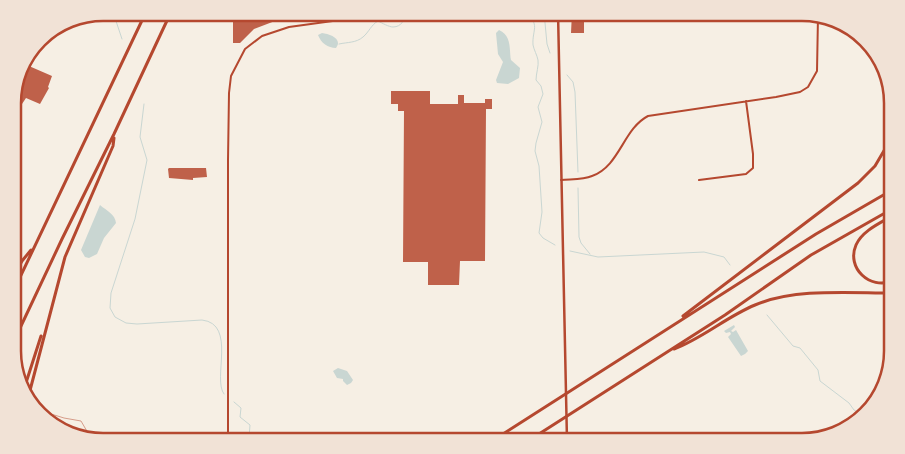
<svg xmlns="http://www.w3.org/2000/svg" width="905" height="454" viewBox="0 0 905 454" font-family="'Nunito Sans',sans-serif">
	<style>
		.water { fill: #c9d6d2 }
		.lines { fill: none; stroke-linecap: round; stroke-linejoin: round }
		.stream { stroke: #c9d6d2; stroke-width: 1 }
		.building { fill: #bf614a }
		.path { stroke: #b5482f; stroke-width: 0.5 }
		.minor { stroke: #b5482f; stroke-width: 2 }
		.secondary { stroke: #b5482f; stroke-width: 2.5 }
		.motorway { stroke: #b5482f; stroke-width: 3 }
		.rim { fill: none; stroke: #b5482f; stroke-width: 2.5 }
	</style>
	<rect width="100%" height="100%" fill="#f6efe4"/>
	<!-- water -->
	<path class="water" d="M499 30C512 36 509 49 511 60L520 68 519 78 508 84 497 83 496 80 503 62 498 54 496 33Z
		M322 33C330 34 343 39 336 48 328 48 321 43 318 35Z
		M100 205C107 211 115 214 116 223L104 238 97 254 89 258 85 257 81 250Z
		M734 325 735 327 731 331 733 332 736 330 748 351 745 354 741 356 728 337 731 334 730 332 726 333 724 331Z
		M338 368 347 371 353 380 351 383 347 385 343 381V379L337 378 333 371Z"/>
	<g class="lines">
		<!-- stream -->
		<path class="stream" d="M113 12 122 39
			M304 12 309 19
			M506 12 508 14 518 12
			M525 12C541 25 532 29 533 45 534 50 537 55 538 60 539 65 536 74 536 80L541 86 543 94 538 107 542 122 536 143 535 151 539 166 542 212 539 233 543 238 555 245
			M544 12 547 44 550 53
			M339 44C348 42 356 43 363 37 369 32 371 25 378 21 382 23 389 27 393 27 402 27 403 19 409 16 418 11 428 18 437 12
			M567 75 573 82 575 92 578 172
			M144 104 140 137 147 160 135 219 111 293 110 308 115 317 126 323 137 324 202 320C237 324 212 379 224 394
			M578 188 579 237 581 243 590 254
			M570 251 598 257 704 252 724 257 730 265
			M767 315 793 346 800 348 818 370 820 381 849 403 854 410 862 415
			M234 402 241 408 240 417 250 425 249 438 255 440 265 438 267 441"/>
	</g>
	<!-- building -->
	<path class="building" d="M233 12H268V18H275V21L254 29 240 43H233Z
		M572 12H584V33H571Z
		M590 12H601V21H590Z
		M22 63 52 76 48 87 49 88 40 104 26 98 22 104 13 100Z
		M391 91H430V104H458V95H464V103H485V99H492V109H486L485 261H460L459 285H428V262H403L404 111H398V104H391Z
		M169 168H206L207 177 193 178V180L169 178 168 169Z"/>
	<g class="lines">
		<!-- path -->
		<path class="path" d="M35 409 64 418 81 421 88 433 107 437 112 441"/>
		<!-- minor -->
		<path class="minor" d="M561 180C571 179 583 180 592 176 620 166 623 129 648 116L776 97 800 92 808 87 817 71 818 16
			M699 180 746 174 753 168V154L746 101
			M228 441V160L229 93 231 76 245 49 262 36 289 27 340 20 361 12"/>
		<!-- secondary -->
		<path class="secondary" d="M558 12 567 441"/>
		<!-- motorway -->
		<path class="motorway" d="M892 216C880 223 862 231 856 245 846 268 870 290 892 281
			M13 277 22 261 31 250
			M13 292 146 12
			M683 316 858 183 875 166 892 137
			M13 343 62 239 114 134 171 12
			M674 349C703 338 726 317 755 305 795 288 849 293 892 293
			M24 389 41 336
			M28 398 65 257 113 146 114 138
			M492 441 816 234 892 190
			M528 441 725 315 811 255 892 209"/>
	</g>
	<!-- crop -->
	<path d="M0 0H905V454H0ZM103 21H802A82 82 0 0 1 884 103V351A82 82 0 0 1 802 433H103A82 82 0 0 1 21 351V103A82 82 0 0 1 103 21Z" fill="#f1e2d6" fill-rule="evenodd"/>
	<path class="rim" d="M103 21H802A82 82 0 0 1 884 103V351A82 82 0 0 1 802 433H103A82 82 0 0 1 21 351V103A82 82 0 0 1 103 21Z"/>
</svg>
